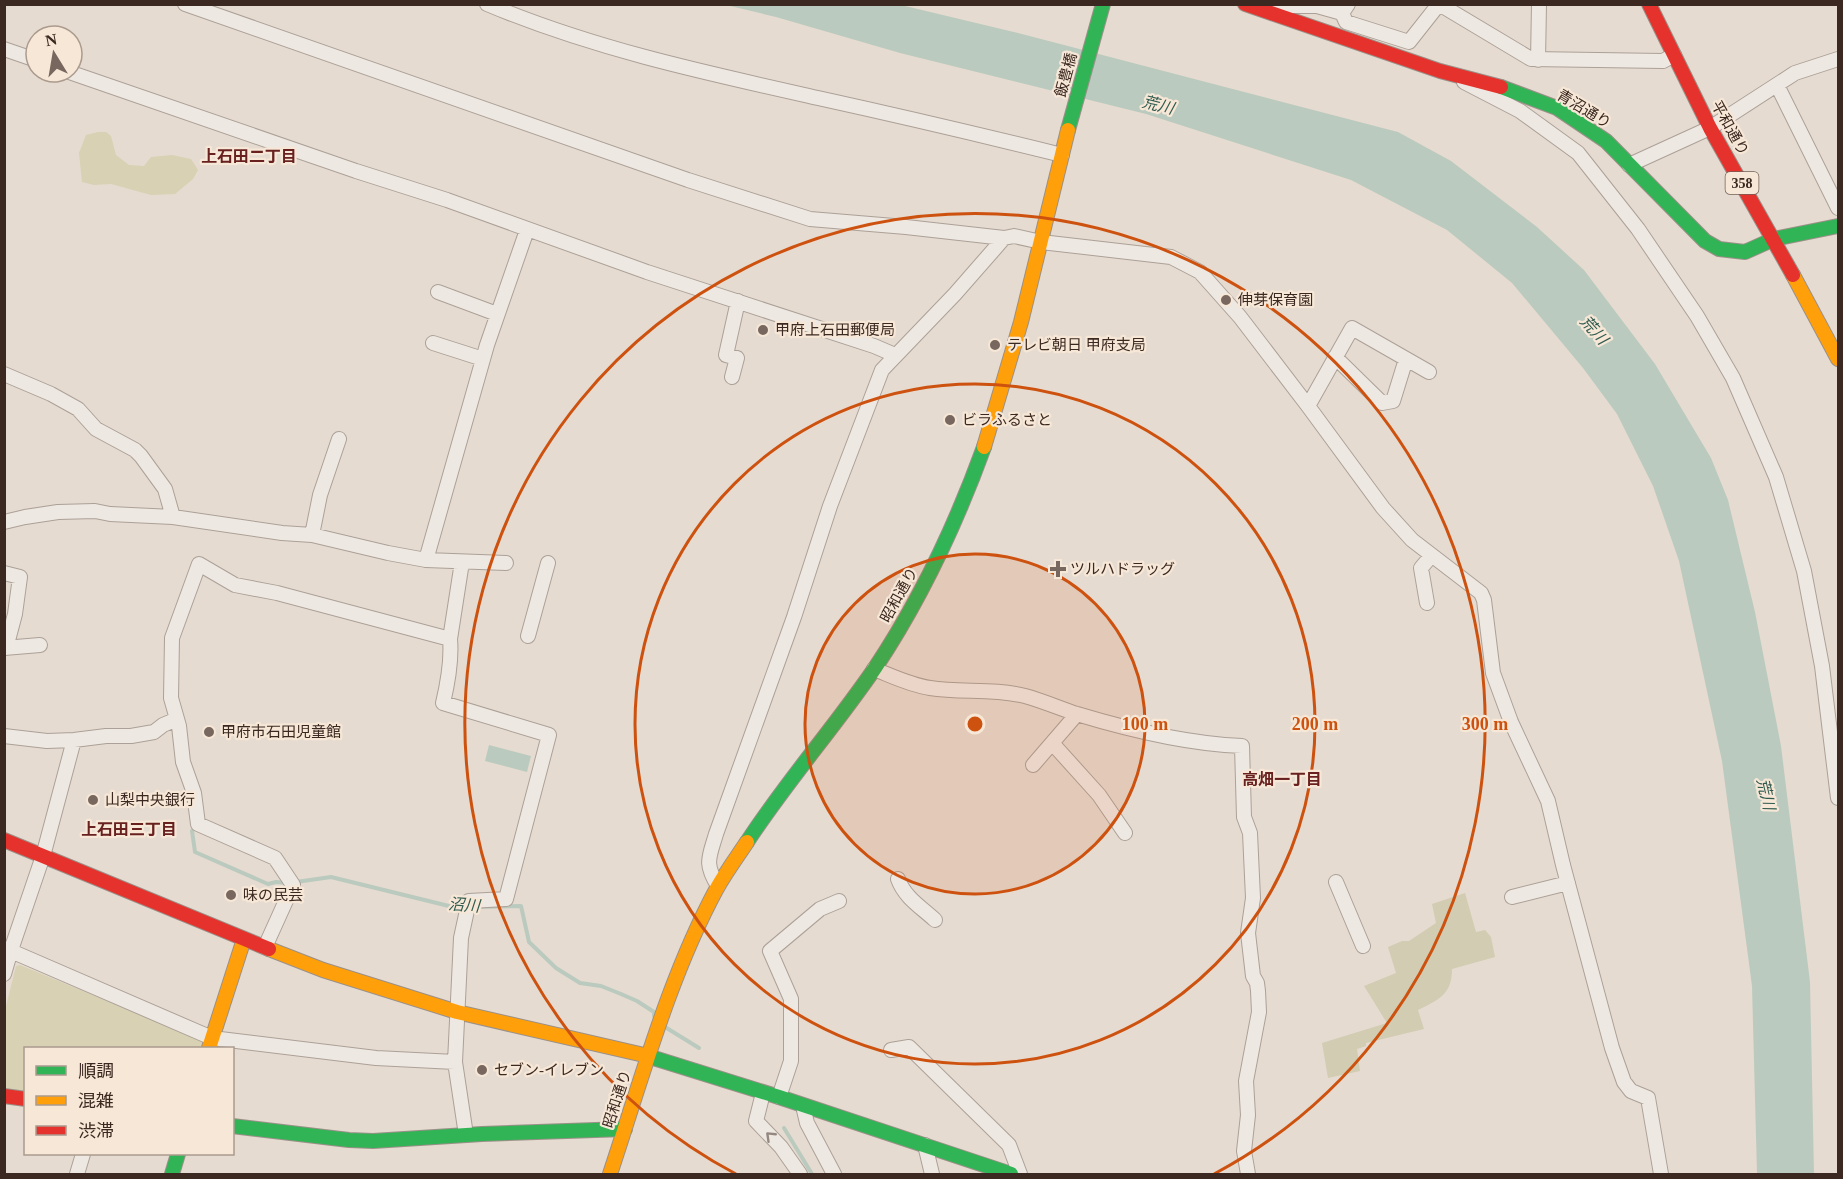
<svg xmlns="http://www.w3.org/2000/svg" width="1843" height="1179" viewBox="0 0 1843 1179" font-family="'Times New Roman','Noto Sans JP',serif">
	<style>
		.green { fill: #d8d1b3 }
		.cemetery { fill: #d2ccb2 }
		.water { fill: #bbcabe }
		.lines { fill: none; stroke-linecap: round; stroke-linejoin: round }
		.stream { stroke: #bbcabe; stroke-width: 4 }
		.street-casing { stroke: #aca198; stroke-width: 16 }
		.fast-casing { stroke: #9b9088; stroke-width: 16 }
		.slow-casing { stroke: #9b9088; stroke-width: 16 }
		.jam-casing { stroke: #9b9088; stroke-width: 16 }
		.street { stroke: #eee8e2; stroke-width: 14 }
		.fast { stroke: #30b455; stroke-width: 14 }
		.slow { stroke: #ff9f0a; stroke-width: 14 }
		.jam { stroke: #e5322d; stroke-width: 14 }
		.oneway { stroke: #948881 }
		.ring { fill: none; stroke: #ce520f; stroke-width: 3 }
		.poi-dot { fill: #77675e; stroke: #f6e7d7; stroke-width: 2 }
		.labels { text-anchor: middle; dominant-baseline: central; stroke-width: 4.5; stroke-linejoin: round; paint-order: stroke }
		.shield { fill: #f6e7d7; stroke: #736157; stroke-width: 1.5 }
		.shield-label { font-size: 14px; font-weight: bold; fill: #3b2820 }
		.street-label { font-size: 15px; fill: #3b2820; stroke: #f6e7d7 }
		.poi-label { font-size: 15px; fill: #3b2820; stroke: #f6e7d7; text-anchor: start }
		.water-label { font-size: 16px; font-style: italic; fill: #2f5b4f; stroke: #f6e7d7 }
		.neighbourhood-label { font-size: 16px; font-weight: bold; fill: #68211f; stroke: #f6e7d7 }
		.centre { fill: #ce520f; stroke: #f6e7d7; stroke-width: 3 }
		.ring-label { font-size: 18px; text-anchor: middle; font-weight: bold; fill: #ce520f; stroke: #f6e7d7; stroke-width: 4.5; stroke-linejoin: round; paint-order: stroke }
	</style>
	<rect width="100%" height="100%" fill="#e6dbd0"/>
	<!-- green -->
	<path class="green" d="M98 132H106L111 136 116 155 129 165 144 166 151 157 172 155 191 159 198 170 193 179 175 194 151 195 111 184 94 185 82 182 79 153 86 135Z
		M20 965 204 1041 205 1048H26L25 1092 5 1089V1010L16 966Z"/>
	<!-- cemetery -->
	<path class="cemetery" d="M1465 893 1476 932 1485 930 1491 937 1495 957 1452 969C1452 995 1438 1000 1418 1010L1424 1029 1366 1043V1046L1357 1049 1360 1071 1328 1078 1322 1043 1387 1023 1364 986 1396 973 1388 947 1402 941H1409L1436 923 1432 904Z"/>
	<!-- water -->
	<path class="water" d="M726 5H901L1018 33 1398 132 1451 161 1537 227 1584 270 1655 364 1711 458 1728 500 1755 612 1781 746 1810 982 1814 1174H1757L1752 986 1722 761 1679 561 1653 486 1617 414 1583 368 1512 283 1447 230 1351 180 1146 114 900 53 776 17Z
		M489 745 531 756 527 772 485 761Z"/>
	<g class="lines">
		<!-- stream -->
		<path class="stream" d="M192 831 195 852 268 884 276 882 289 883
			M296 882 331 877 457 908H465
			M475 907 521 906 529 942 556 968 580 983 601 986 621 994 637 1001 654 1012V1016
			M665 1027 699 1048
			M784 1128 812 1174"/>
		<defs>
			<path id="street" d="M185 4 688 180 810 219 906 227 1004 238
				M487 4C594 49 706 73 818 98 900 116 981 135 1062 155
				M1439 4 1531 59 1663 61 1674 55
				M1265 9 1287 6H1317L1342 13 1348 4
				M1342 13 1346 22 1409 42 1439 4
				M4 49 36 60
				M1538 60 1539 4
				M69 72 356 171 447 200 647 272 874 346 895 355
				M1464 82 1520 111 1578 153 1638 229 1697 316 1733 378 1776 477 1804 571 1822 666 1838 798
				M1777 85 1838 208
				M1629 165 1710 128 1795 73 1838 59
				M438 292 497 314
				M433 343 483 359
				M1335 357 1382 403 1393 401 1406 359
				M4 374 51 394 78 409 96 429 135 450 141 456 165 489 173 517
				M732 377 737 358 726 355 738 301
				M1308 406 1352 328 1429 372
				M4 522 25 517 58 512 95 511 110 514 173 517 282 533 312 535 388 553 426 560 506 563
				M312 535 320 495 339 439
				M426 560 487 345 527 230
				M4 573 20 577 15 614 6 648
				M1427 603 1421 568 1431 556
				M528 636 548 563
				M450 639 462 562
				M4 648 40 645
				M874 669C892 676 910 685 930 688 961 693 993 688 1025 696 1043 701 1059 708 1077 714 1130 730 1187 744 1242 746L1244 817 1250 833 1253 898 1248 933 1253 976 1257 983 1258 991 1259 1012 1246 1081 1248 1115 1244 1151 1248 1174
				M4 736 47 741 74 740 106 736H131L154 732 163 725 177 719
				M1053 744 1099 795 1125 833
				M1033 765 1077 714
				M898 879C905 898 921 907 935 920
				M1336 882 1363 946
				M718 886C704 863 709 858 716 834L794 617 830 506 882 370 955 294 1004 238 1014 236 1041 242 1171 257 1200 272 1240 317 1308 406 1383 508 1412 540 1481 593 1484 600 1493 673 1511 722 1548 801 1563 865 1612 1048 1624 1082 1631 1091 1648 1098 1661 1174
				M1512 897 1568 883
				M265 947 293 885 275 858 198 824 194 793 183 762 179 726 171 698 172 638 199 564 235 585 277 593 450 639C452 661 448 682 443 703L549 735 506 899 469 901 461 938 455 1062 466 1135
				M4 948 212 1038 376 1058 455 1062
				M4 974 11 950 43 856 74 740
				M891 1050 909 1047 1009 1145 1020 1174
				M763 1093 756 1121 781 1147 800 1174
				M779 1097 791 1061V999L770 951 820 909 839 901
				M803 1106 807 1123 834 1174
				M925 1145 932 1174
				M77 1174 83 1154"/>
			<path id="fast" d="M1501 87 1557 108 1606 141 1705 241 1719 249 1745 252 1774 239 1838 226
				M1068 130 1103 4
				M747 842C786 782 834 728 875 668 921 599 956 524 984 447
				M644 1055 779 1097 1011 1174
				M232 1126 349 1140 373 1141 482 1134 625 1129
				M172 1174 178 1154"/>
			<path id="slow" d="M1793 275 1838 359
				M984 447 1021 322 1068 130
				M269 949 323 970 457 1012 644 1055
				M209 1048 244 939
				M610 1174C642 1078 669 977 717 888 726 872 737 857 747 842"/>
			<path id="jam" d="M1245 4 1440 71 1501 87
				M1649 4 1710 128 1793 275
				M4 840 269 949
				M4 1096 26 1099"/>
		</defs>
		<!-- street casing -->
		<use href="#street" class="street-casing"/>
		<!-- fast casing -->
		<use href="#fast" class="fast-casing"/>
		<!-- slow casing -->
		<use href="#slow" class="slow-casing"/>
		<!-- jam casing -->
		<use href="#jam" class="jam-casing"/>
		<!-- street -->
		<use href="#street" class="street"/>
		<!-- fast -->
		<use href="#fast" class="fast"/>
		<!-- slow -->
		<use href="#slow" class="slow"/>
		<!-- jam -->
		<use href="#jam" class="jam"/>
	</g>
	<!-- one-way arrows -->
	<defs><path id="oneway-chevron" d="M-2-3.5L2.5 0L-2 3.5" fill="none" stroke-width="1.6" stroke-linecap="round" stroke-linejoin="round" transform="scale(1.5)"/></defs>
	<use class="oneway" href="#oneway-chevron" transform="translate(770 1136) rotate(-136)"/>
	<!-- distance rings -->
	<circle cx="975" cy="724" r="170" fill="#ce520f" fill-opacity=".12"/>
	<g class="ring">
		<circle cx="975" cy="724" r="170"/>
		<circle cx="975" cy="724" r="340"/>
		<path d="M736 1174A510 510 0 1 1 1214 1174"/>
	</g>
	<!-- markers -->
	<g class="poi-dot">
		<circle cx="1226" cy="300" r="6"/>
		<circle cx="763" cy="330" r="6"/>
		<circle cx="995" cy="345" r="6"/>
		<circle cx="950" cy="420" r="6"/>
		<path d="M1055 560h6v6h6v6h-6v6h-6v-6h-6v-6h6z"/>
		<circle cx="209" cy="732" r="6"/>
		<circle cx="93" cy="800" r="6"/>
		<circle cx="231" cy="895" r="6"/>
		<circle cx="482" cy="1070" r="6"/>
	</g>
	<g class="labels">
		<!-- shield labels -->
		<rect class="shield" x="1725.5" y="172" width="33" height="22" rx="4.5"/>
		<g class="shield-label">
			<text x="1742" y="183">358</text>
		</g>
		<!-- street labels -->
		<g class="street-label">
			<text transform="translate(1066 75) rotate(-75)">飯豊橋</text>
			<text transform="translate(1584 109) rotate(31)">青沼通り</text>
			<text transform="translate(1730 128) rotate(61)">平和通り</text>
			<text transform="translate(899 595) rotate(-61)">昭和通り</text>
			<text transform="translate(617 1099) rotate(-72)">昭和通り</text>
		</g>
		<!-- poi labels -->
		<g class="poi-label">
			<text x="1238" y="300">伸芽保育園</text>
			<text x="775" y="330">甲府上石田郵便局</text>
			<text x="1007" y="345">テレビ朝日 甲府支局</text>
			<text x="962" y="420">ビラふるさと</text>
			<text x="1070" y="569">ツルハドラッグ</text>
			<text x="221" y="732">甲府市石田児童館</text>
			<text x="105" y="800">山梨中央銀行</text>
			<text x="243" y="895">味の民芸</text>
			<text x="494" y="1070">セブン-イレブン</text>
		</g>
		<!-- water labels -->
		<g class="water-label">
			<text transform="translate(1158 105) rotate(14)">荒川</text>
			<text transform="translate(1594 330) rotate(48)">荒川</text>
			<text transform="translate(1766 794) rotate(77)">荒川</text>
			<text transform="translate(464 905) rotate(4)">沼川</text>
		</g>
		<!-- neighbourhood labels -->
		<g class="neighbourhood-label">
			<text x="249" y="156">上石田二丁目</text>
			<text x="1282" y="779">高畑一丁目</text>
			<text x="129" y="829">上石田三丁目</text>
		</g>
	</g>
	<circle cx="975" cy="724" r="9" class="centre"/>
	<g class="ring-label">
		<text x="1145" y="730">100 m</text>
		<text x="1315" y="730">200 m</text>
		<text x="1485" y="730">300 m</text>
	</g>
	<!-- border -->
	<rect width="1843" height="1179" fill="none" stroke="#3b2820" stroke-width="12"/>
	<!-- legend -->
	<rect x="24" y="1047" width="210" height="108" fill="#f6e7d7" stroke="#ab9b8e" stroke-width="1.5"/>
	<rect x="36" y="1066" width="30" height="9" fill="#30b455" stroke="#ab9b8e" stroke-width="1.5"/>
	<text x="78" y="1077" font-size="18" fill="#3b2820">順調</text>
	<rect x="36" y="1096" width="30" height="9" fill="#ff9f0a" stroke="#ab9b8e" stroke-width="1.5"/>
	<text x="78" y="1107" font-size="18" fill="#3b2820">混雑</text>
	<rect x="36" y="1126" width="30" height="9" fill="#e5322d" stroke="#ab9b8e" stroke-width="1.5"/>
	<text x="78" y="1137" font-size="18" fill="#3b2820">渋滞</text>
	<!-- north arrow -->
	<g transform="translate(54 54) rotate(349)"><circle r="28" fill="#f6e7d7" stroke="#ab9b8e" stroke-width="1.5"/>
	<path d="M0-4.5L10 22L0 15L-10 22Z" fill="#77675e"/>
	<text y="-9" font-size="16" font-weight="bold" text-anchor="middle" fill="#3b2820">N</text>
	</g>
</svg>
